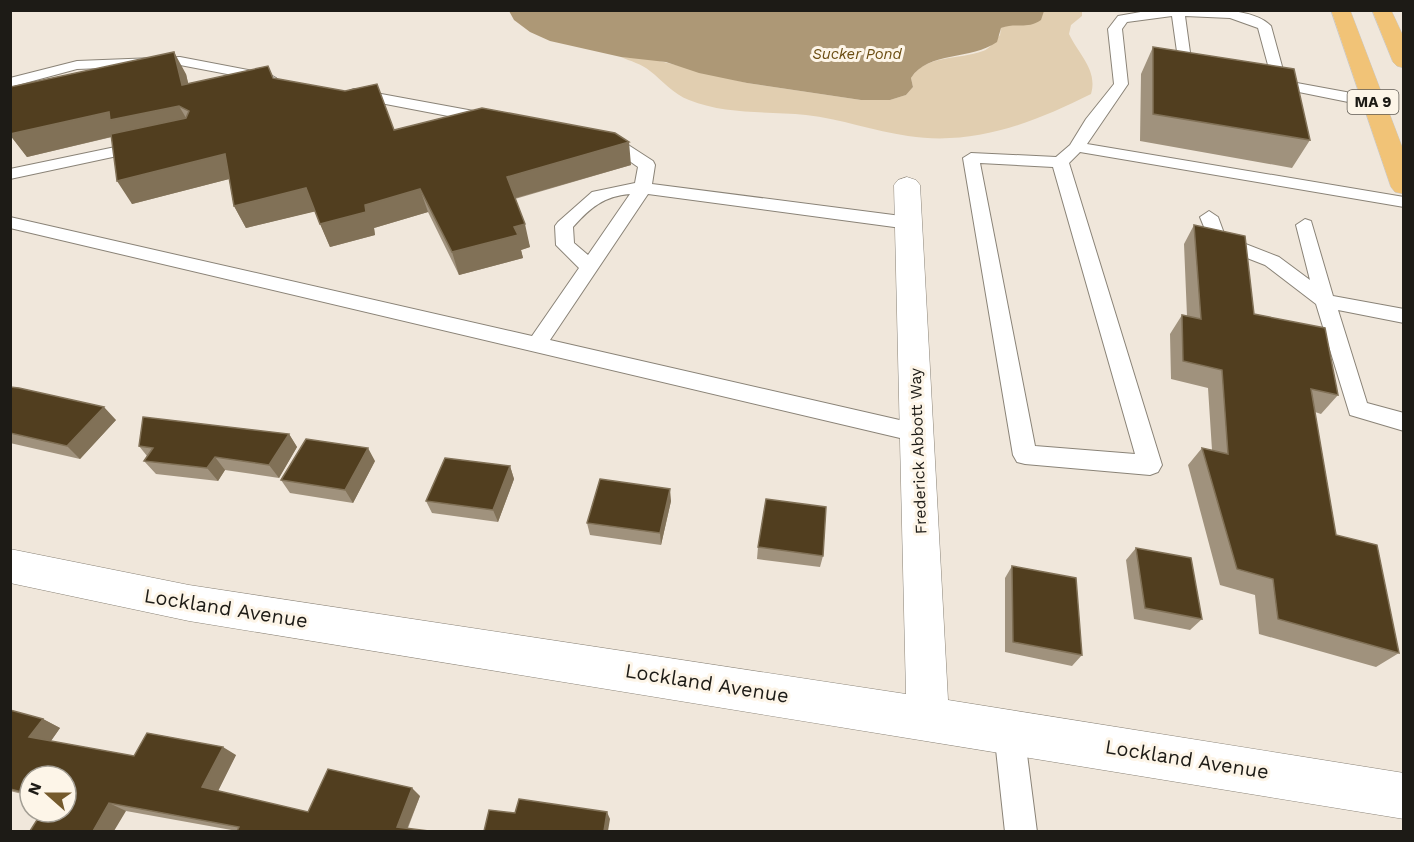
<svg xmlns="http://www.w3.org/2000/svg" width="1414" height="842" viewBox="0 0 1414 842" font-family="'Work Sans',sans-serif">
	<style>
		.green { fill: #e1ceb0 }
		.water { fill: #ad9876 }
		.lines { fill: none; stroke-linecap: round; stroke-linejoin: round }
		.lane-casing { stroke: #8a8377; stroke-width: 2 }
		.street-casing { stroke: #8a8377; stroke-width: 1 }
		.highway-casing { stroke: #c9c8c7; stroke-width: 1 }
		.lane { fill: #fff; fill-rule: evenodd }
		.street { fill: #fff; fill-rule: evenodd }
		.highway { fill: #f1c377; fill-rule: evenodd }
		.wall { fill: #a0927d }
		.shaded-wall { fill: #817157 }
		.building { fill: #513e1f; stroke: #817157; stroke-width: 1.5 }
		.labels { text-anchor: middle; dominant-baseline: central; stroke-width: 6; stroke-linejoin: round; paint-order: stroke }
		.far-water-label { font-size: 15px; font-style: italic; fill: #6b4d12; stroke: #fdf5e8 }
		.shield { fill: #fdf5e8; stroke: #605c55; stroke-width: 1.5 }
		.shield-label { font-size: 15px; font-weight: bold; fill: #1d1b16 }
		.street-label { font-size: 16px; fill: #1d1b16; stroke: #fdf5e8 }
		.near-street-label { font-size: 20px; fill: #1d1b16; stroke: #fdf5e8 }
	</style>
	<rect width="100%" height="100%" fill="#f0e7db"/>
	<!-- green -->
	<path class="green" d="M1043 11H1082V16L1071 25 1069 34C1079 55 1098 70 1091 94 1033 123 974 146 908 136 874 131 841 119 806 115 768 111 726 115 689 100 673 94 663 81 650 71 642 64 630 61 621 57L652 59 747 83 861 100H890L906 95 913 87 911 78C926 54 959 60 983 51 990 49 995 40 1000 35L1001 28Z"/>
	<!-- water -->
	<path class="water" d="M509 11 1043 10 1044 11 1041 20C1026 30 1016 22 1001 28L997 42C972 60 928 51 911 78L913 87 906 95 890 100H861L747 83 699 73 666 62 621 57 550 41 530 32 514 20Z"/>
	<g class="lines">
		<defs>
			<path id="lane" d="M1152 10C1182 10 1249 3 1271 26L1286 81 1373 97 1381 102 1373 107 1274 87 1258 28 1230 18 1185 16 1192 67 1202 72 1195 76 1180 73 1172 16 1127 22 1122 29 1128 84 1087 144 1404 197V207L1080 152 1069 163 1162 465 1158 472 1150 475 1025 464 1017 462 1013 455 963 158 971 153 1056 157 1070 145 1086 119 1114 84 1108 29 1118 16ZM980 163 1053 167 1135 454 1035 446Z
				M180 57 269 74 276 78 269 82 180 65 77 69 10 87V78L77 61Z
				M354 89 490 114 498 119 490 124 349 97 346 94 349 91Z
				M602 135 619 139 653 161 655 165 652 184 909 217 918 223 909 229 648 194 550 340 917 424 925 427 928 433 925 439 917 442 10 228V217L532 336 579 268 556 245 555 226 558 222 592 192 635 183 638 167 608 146 596 143 594 140 596 137ZM630 194 588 255 574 243 573 227C590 208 604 196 630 194Z
				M144 141 150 143 152 146 150 149 10 179V169Z
				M1209 211 1218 217 1225 236 1279 257 1310 280 1296 225 1305 219 1311 221 1333 296 1404 309V323L1338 310 1367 403 1404 413V431L1350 415 1316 304 1265 265 1211 244 1200 217Z
				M1009 716 1019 721 1024 731 1037 832H1005L994 731 999 721Z"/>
			<path id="street" d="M907 177 916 180 920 185 948 700 1404 773V819L189 621 10 583V549L189 585 906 694 894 185 898 180Z"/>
			<path id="highway" d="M1331 10H1350L1404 152V194L1395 192 1391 187Z
				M1372 10H1391L1404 38V68L1397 66 1393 62Z"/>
		</defs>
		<!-- lane casing -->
		<use href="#lane" class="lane-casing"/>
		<!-- street casing -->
		<use href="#street" class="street-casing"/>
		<!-- highway casing -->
		<use href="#highway" class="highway-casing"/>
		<!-- lane -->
		<use href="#lane" class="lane"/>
		<!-- street -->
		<use href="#street" class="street"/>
		<!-- highway -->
		<use href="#highway" class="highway"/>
	</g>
	<!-- wall -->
	<path class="wall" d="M1153 47 1310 140 1292 168 1140 141 1141 74Z
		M186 74 188 84 274 78 394 130 631 165 515 199 530 247 521 250 523 258 459 275 428 212 374 228 375 235 330 247 315 211 246 228 234 206 229 179 132 204 112 137 27 157 10 135V87Z
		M1194 225 1254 314 1338 395 1321 414 1315 412 1336 535 1399 653 1376 667 1259 634 1255 595 1220 585 1188 465 1202 448 1212 450 1208 388 1171 379 1170 334 1182 315 1187 316 1184 244Z
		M10 387 116 420 80 459 10 443Z
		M289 434 297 447 279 478 225 470 218 481 156 474 144 461 147 456 139 446Z
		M375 461 353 503 290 493 281 480Z
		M510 466 514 479 498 522 432 513 426 501Z
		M671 501 661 545 590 535 587 523Z
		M758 547 823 556 820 567 757 559Z
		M1136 548 1202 619 1190 630 1134 619 1126 560Z
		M1012 566 1082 655 1072 666 1005 652V578Z
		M10 710 43 719 60 728 51 741 134 756 236 755 218 791 308 812 420 796 408 828 237 831 126 811 66 812 30 776V796L10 791Z"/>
	<!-- shaded-wall -->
	<path class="shaded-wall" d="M174 52 186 74 194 107 182 85Z
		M179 106 192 128 119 135 27 157 10 135V134L109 112Z
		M629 142 631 165 512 199 507 177Z
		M225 154 237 177 132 204 117 181Z
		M306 188 317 211 246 228 234 206Z
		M420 189 428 212 374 228 375 235 330 247 320 224 365 205Z
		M525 224 530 247 521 250 523 258 459 275 452 252 514 227Z
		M104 407 116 420 80 459 67 446Z
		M289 434 297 447 279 478 269 465Z
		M368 448 375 461 353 503 345 490Z
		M215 457 225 470 218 481 207 468Z
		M510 466 514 479 498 522 493 510Z
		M670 489 671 501 661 545 660 533Z
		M43 719 60 728 48 745 29 737Z
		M223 747 236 755 216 795 202 787Z
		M412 788 420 796 406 831 397 827Z
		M109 803 126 811 114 831H93Z
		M607 812 610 819 608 831H604Z"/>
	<!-- building -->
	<path class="building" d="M1153 47 1294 69 1310 140 1153 114Z
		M174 52 182 85 268 66 273 78 345 91 377 84 394 130 482 108 615 133 629 142 507 177 525 224 514 227 518 235 452 252 420 189 365 205 366 212 320 224 306 188 234 206 225 154 117 181 111 134 186 118 189 111 179 106 110 120 109 112 10 134V87Z
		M1194 225 1245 236 1254 314 1325 328 1338 395 1311 389 1336 535 1377 545 1399 653 1278 619 1273 579 1237 569 1202 448 1228 454 1222 370 1183 361 1182 315 1201 319Z
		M10 387 19 388 104 407 67 446 10 433Z
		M143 417 289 434 269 465 215 457 207 468 144 461 153 448 139 446Z
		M306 439 368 448 345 490 281 480Z
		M445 458 510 466 493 510 426 501Z
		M600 479 670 489 660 533 587 523Z
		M766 499 826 507 823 556 758 547Z
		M1136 548 1191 558 1202 619 1145 608Z
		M1012 566 1076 578 1082 655 1013 642Z
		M10 710 43 719 29 737 134 756 147 733 223 747 202 787 308 812 328 769 412 788 397 827 429 831H237L239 827 109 803 93 831H30L42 812H66V776H30V794L10 789Z
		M519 799 607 812 604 831H484L489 810 515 813Z"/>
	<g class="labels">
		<!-- far-water labels -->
		<g class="far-water-label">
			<text x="857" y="54">Sucker Pond</text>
		</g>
		<!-- shield labels -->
		<rect class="shield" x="1347.5" y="90" width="51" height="24" rx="4.5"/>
		<g class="shield-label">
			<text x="1373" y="102">MA 9</text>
		</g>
		<!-- street labels -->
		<g class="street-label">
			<text transform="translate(918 451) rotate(-92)">Frederick Abbott Way</text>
		</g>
		<!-- near-street labels -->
		<g class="near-street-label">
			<text transform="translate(226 608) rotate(9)">Lockland Avenue</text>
			<text transform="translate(707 683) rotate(9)">Lockland Avenue</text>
			<text transform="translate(1187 759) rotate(9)">Lockland Avenue</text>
		</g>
	</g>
	<!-- border -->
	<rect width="1414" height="842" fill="none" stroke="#1d1b16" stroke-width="24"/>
	<!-- north arrow -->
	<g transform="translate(48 794) rotate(291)"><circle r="28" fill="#fdf5e8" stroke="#a39e94" stroke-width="1.5"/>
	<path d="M0-4.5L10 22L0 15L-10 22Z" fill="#74592b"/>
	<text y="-9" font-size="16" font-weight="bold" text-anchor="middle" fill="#1d1b16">N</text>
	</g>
</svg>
